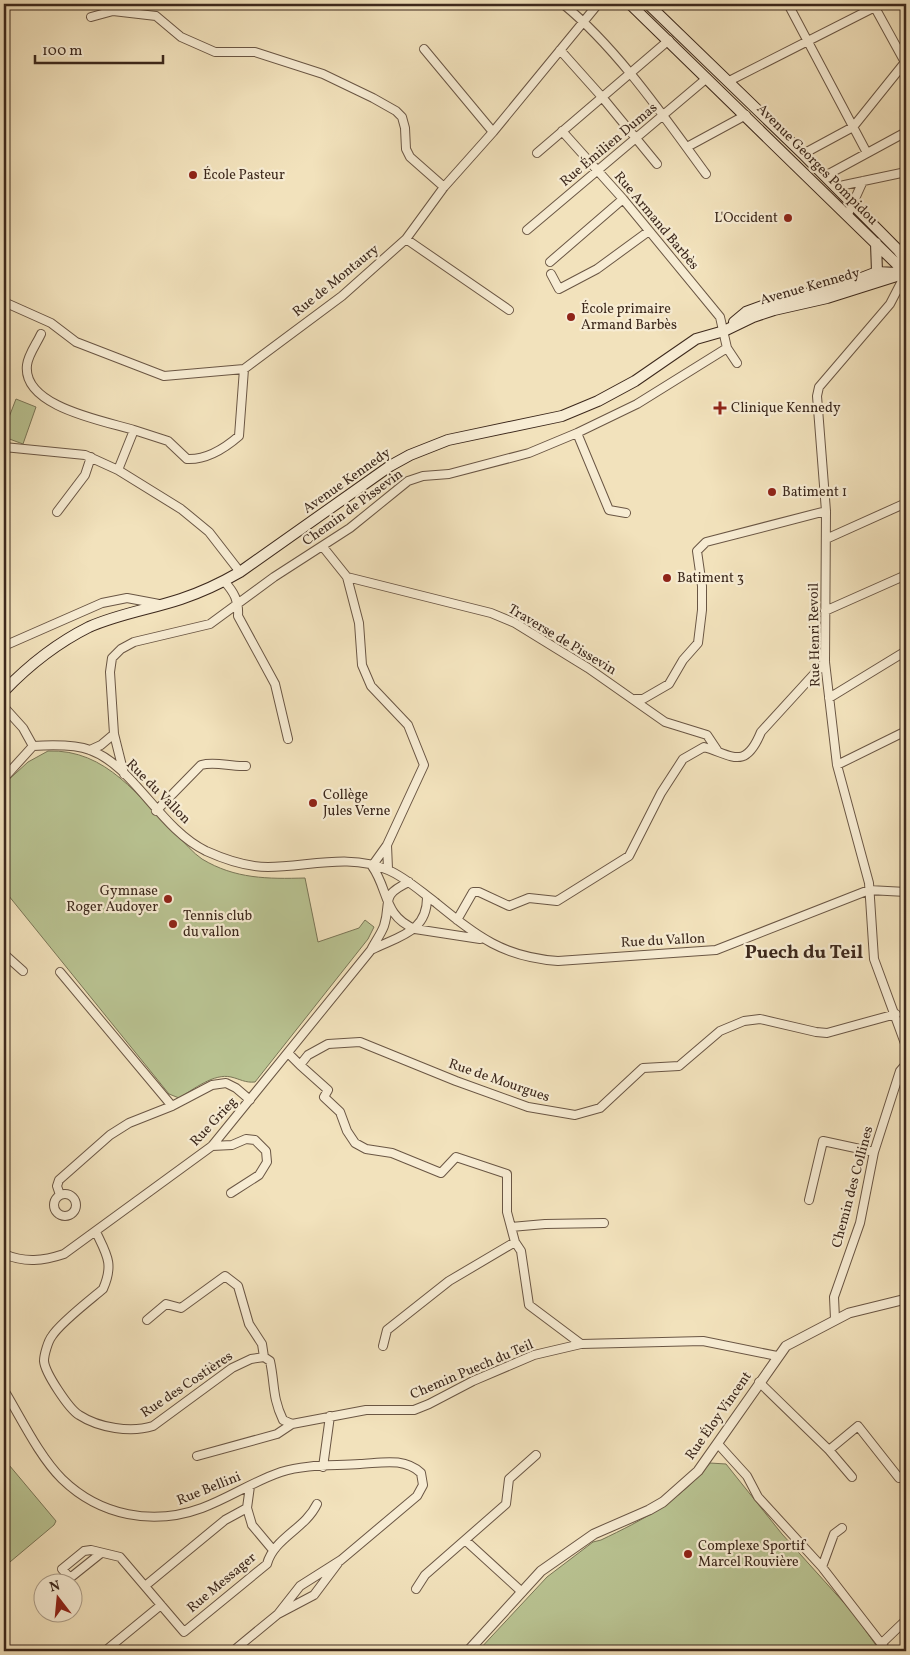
<svg xmlns="http://www.w3.org/2000/svg" width="910" height="1655" viewBox="0 0 910 1655" font-family="Vollkorn,serif">
	<style>
		.pitch { fill: #b9c392; stroke: #7a7657 }
		.lines { fill: none; stroke-linecap: round; stroke-linejoin: round }
		.minor-casing { stroke: #6a5644; stroke-width: 10 }
		.tertiary-casing { stroke: #6a5644; stroke-width: 11 }
		.secondary-casing { stroke: #3c281c; stroke-width: 12 }
		.minor { stroke: #f7ecd3; stroke-width: 8 }
		.tertiary { stroke: #f7ecd3; stroke-width: 9 }
		.secondary { stroke: #f7ecd3; stroke-width: 10 }
		.poi-dot { fill: #8f2418; stroke: #f7ecd3; stroke-width: 2 }
		.labels { text-anchor: middle; dominant-baseline: central; stroke-width: 4.5; stroke-linejoin: round; paint-order: stroke }
		.street-label { font-size: 14px; fill: #3c281c; stroke: #f7ecd3 }
		.poi-label { font-size: 14px; fill: #3c281c; stroke: #f7ecd3; text-anchor: start }
		.district-label { font-size: 19px; font-weight: bold; fill: #3c281c; stroke: #f7ecd3 }
	</style>
	<rect width="100%" height="100%" fill="#f2e2bc"/>
	<filter id="stains"><feTurbulence type="fractalNoise" baseFrequency=".004" numOctaves="4"/><feColorMatrix values="0 0 0 0 .2 0 0 0 0 .09 0 0 0 0 .02 0 0 0 .5 -.17"/></filter>
	<radialGradient id="worn" r=".72"><stop offset=".6" stop-color="#630" stop-opacity="0"/><stop offset="1" stop-color="#630" stop-opacity=".3"/></radialGradient>
	<!-- pitch -->
	<path class="pitch" d="M16 399 36 407 23 444 4 437V430Z
		M48 751C107 749 138 797 177 835 185 843 193 853 202 859 235 879 268 879 305 878L318 942 359 928 365 920 374 927 368 939 255 1082C245 1083 240 1079 231 1077 214 1073 194 1089 179 1098L169 1094 4 890V784L28 762Z
		M4 1459 56 1521 54 1525 4 1567Z
		M710 1463 726 1464 782 1534 854 1614 880 1651H478L547 1577 593 1542 601 1540C643 1520 681 1500 710 1463Z"/>
	<g class="lines">
		<defs>
			<path id="minor" d="M563 4C617 48 665 118 706 174
				M788 4 867 153
				M873 4 906 64
				M91 17 113 11 156 16 181 37 215 52H255L323 74 373 98 396 111 402 117 405 128 406 149 410 157 444 187
				M424 49 493 132
				M560 50 602 97 657 164
				M729 81 875 7
				M687 147 746 115
				M537 153 669 40
				M803 154 853 127 906 61
				M825 176 906 132
				M835 187 906 172
				M848 214 863 181
				M527 230 707 78
				M406 239 509 310
				M550 262 623 199
				M906 273 890 304 819 387 817 396 826 511 825 662 837 765 869 883 874 959 906 1046
				M551 274 559 289 597 269 649 231
				M4 302 51 323 76 342 164 376 244 369 342 296 406 239 444 187 493 132 598 4
				M41 334C37 343 28 355 27 365 22 407 105 421 134 430
				M727 348 737 363
				M577 433 609 510 626 513
				M4 447 85 455 118 470 181 509 209 532 240 572
				M118 470 134 430 168 441 187 459C207 460 224 449 239 436L244 369
				M57 512 85 475 91 457
				M826 539 906 503
				M323 547 347 577 359 623 362 665 371 686 408 725 424 765 387 845 372 866
				M347 577 491 613 515 623 588 668 665 722 707 735 717 750
				M224 581C234 592 239 601 238 616L275 684 288 739
				M825 611 906 575
				M4 646 102 603 127 598 159 604
				M829 698 906 651
				M635 699H643L669 684 683 660 698 643 702 610V586L697 551 706 542 826 511
				M4 707 23 728 33 746
				M33 746C50 745 74 744 90 750 134 766 160 829 206 851 226 860 246 867 268 867 307 867 350 853 388 870 405 877 420 891 435 902 477 936 502 957 558 961L716 950 869 890 906 892
				M90 750 101 745 114 734
				M837 765 906 731
				M124 774 114 734 110 672 112 658 121 649 134 642 210 624 274 577 350 528 408 481 423 476 449 474 529 453 577 433 637 404 727 348 720 317 623 199 562 131
				M4 778 33 746
				M156 811 201 765C216 761 230 767 246 766
				M387 845 388 869
				M372 866C389 890 383 916 415 929L480 939
				M457 920 473 892H479L509 906 529 898 557 901 629 856 661 793 683 759 704 747C732 755 745 771 761 732L825 662
				M371 950C399 936 428 932 427 896
				M4 954 23 971
				M60 972 172 1106
				M288 1053 300 1065 308 1055 328 1044 360 1042 456 1081 528 1107 575 1115 600 1108 643 1068 679 1066 720 1031 744 1021 760 1019 816 1032 827 1033 896 1014
				M300 1065 328 1090 324 1097 340 1112 347 1131 355 1143 366 1149 392 1153 441 1173 456 1157 507 1174V1212L515 1242 521 1251 529 1305 581 1344
				M212 1146 232 1145 246 1139 255 1140 266 1151 267 1162 259 1175 231 1193
				M54 1205a11 11 0 1 1 22 0a11 11 0 1 1-22 0Z
				M60 1195 57 1186 59 1180 110 1135 129 1123 172 1106 212 1085 226 1083 236 1088 250 1100
				M809 1200 823 1141 874 1152
				M511 1227 545 1224 604 1223
				M96 1232C107 1255 114 1264 103 1289 90 1300 60 1323 52 1336 48 1341 44 1355 44 1361 45 1373 69 1409 79 1415 99 1428 131 1433 153 1426L232 1368 251 1359 264 1357
				M4 1254C25 1263 43 1261 64 1254L212 1146 371 950C375 942 381 934 384 926 392 901 379 896 409 882
				M835 1319 834 1297 860 1223 874 1152 900 1071 906 1064
				M147 1320 166 1304 181 1308 225 1276 238 1286 249 1324 262 1344 264 1357 270 1361C275 1384 272 1397 283 1420L292 1424 366 1410H414L429 1404 473 1381 534 1355 581 1344 703 1341 777 1356
				M383 1346 387 1330 449 1281 515 1242
				M759 1382 829 1450 852 1477
				M4 1390C21 1418 39 1456 62 1479 100 1516 153 1526 202 1508 229 1498 254 1481 281 1472 306 1464 334 1466 360 1464 381 1463 404 1457 421 1473L423 1485 417 1496 341 1560 300 1586 278 1614
				M718 1444 747 1476 758 1497 822 1567 887 1651
				M829 1450 858 1426 899 1478
				M197 1456 277 1434 292 1424
				M323 1467 330 1416
				M247 1508 252 1525 273 1550
				M465 1540 522 1592
				M100 1554 70 1578 62 1569 84 1551 91 1550 120 1557 184 1632 267 1564C274 1538 305 1529 317 1504
				M822 1567 834 1534 842 1528
				M145 1586 225 1520 247 1508 250 1486
				M416 1589 425 1575 506 1504 509 1479 536 1455
				M882 1643 906 1620
				M105 1651 161 1605
				M233 1651 278 1614 314 1595 338 1563"/>
			<path id="tertiary" d="M468 1651 541 1571 594 1534 649 1510 663 1502 698 1471 786 1346 849 1313 906 1299"/>
			<path id="secondary" d="M630 4 906 273
				M648 4 803 154 898 250 904 258 906 274
				M876 243 877 272
				M734 322 746 312 773 302 846 284 877 272 897 273
				M4 691C29 665 57 643 89 627 118 614 151 609 181 599 202 592 221 583 240 572L390 466 410 455 448 440 562 416 598 401 635 381 696 339 724 331 753 317 774 310 827 298 906 273"/>
		</defs>
		<!-- minor casing -->
		<use href="#minor" class="minor-casing"/>
		<!-- tertiary casing -->
		<use href="#tertiary" class="tertiary-casing"/>
		<!-- secondary casing -->
		<use href="#secondary" class="secondary-casing"/>
		<!-- minor -->
		<use href="#minor" class="minor"/>
		<!-- tertiary -->
		<use href="#tertiary" class="tertiary"/>
		<!-- secondary -->
		<use href="#secondary" class="secondary"/>
	</g>
	<!-- markers -->
	<g class="poi-dot">
		<circle cx="193" cy="175" r="5"/>
		<circle cx="788" cy="218" r="5"/>
		<circle cx="571" cy="317" r="5"/>
		<path d="M717.5 400.5h5v5h5v5h-5v5h-5v-5h-5v-5h5z"/>
		<circle cx="772" cy="492" r="5"/>
		<circle cx="667" cy="578" r="5"/>
		<circle cx="313" cy="803" r="5"/>
		<circle cx="168" cy="899" r="5"/>
		<circle cx="173" cy="924" r="5"/>
		<circle cx="688" cy="1554" r="5"/>
	</g>
	<g class="labels">
		<!-- street labels -->
		<g class="street-label">
			<text transform="translate(609 145) rotate(-40)">Rue Émilien Dumas</text>
			<text transform="translate(817 165) rotate(45)">Avenue Georges Pompidou</text>
			<text transform="translate(656 221) rotate(50)">Rue Armand Barbès</text>
			<text transform="translate(336 281) rotate(-39)">Rue de Montaury</text>
			<text transform="translate(810 287) rotate(-16)">Avenue Kennedy</text>
			<text transform="translate(347 481) rotate(-35)">Avenue Kennedy</text>
			<text transform="translate(353 508) rotate(-36)">Chemin de Pissevin</text>
			<text transform="translate(815 635) rotate(-91)">Rue Henri Revoil</text>
			<text transform="translate(562 640) rotate(31)">Traverse de Pissevin</text>
			<text transform="translate(158 792) rotate(45)">Rue du Vallon</text>
			<text transform="translate(663 941) rotate(-3)">Rue du Vallon</text>
			<text transform="translate(499 1081) rotate(19)">Rue de Mourgues</text>
			<text transform="translate(214 1122) rotate(-47)">Rue Grieg</text>
			<text transform="translate(853 1187) rotate(-75)">Chemin des Collines</text>
			<text transform="translate(472 1370) rotate(-23)">Chemin Puech du Teil</text>
			<text transform="translate(187 1385) rotate(-34)">Rue des Costières</text>
			<text transform="translate(719 1416) rotate(-55)">Rue Éloy Vincent</text>
			<text transform="translate(209 1489) rotate(-22)">Rue Bellini</text>
			<text transform="translate(222 1583) rotate(-40)">Rue Messager</text>
		</g>
		<!-- poi labels -->
		<g class="poi-label">
			<text x="203" y="175">École Pasteur</text>
			<text x="778" y="218" text-anchor="end">L'Occident</text>
			<text x="581" y="309">École primaire<tspan x="581" dy="16">Armand Barbès</tspan></text>
			<text x="731" y="408">Clinique Kennedy</text>
			<text x="782" y="492">Batiment 1</text>
			<text x="677" y="578">Batiment 3</text>
			<text x="323" y="795">Collège<tspan x="323" dy="16">Jules Verne</tspan></text>
			<text x="158" y="891" text-anchor="end">Gymnase<tspan x="158" dy="16">Roger Audoyer</tspan></text>
			<text x="183" y="916">Tennis club<tspan x="183" dy="16">du vallon</tspan></text>
			<text x="698" y="1546">Complexe Sportif<tspan x="698" dy="16">Marcel Rouvière</tspan></text>
		</g>
		<!-- district labels -->
		<g class="district-label">
			<text x="804" y="953">Puech du Teil</text>
		</g>
	</g>
	<!-- margin -->
	<rect width="910" height="1655" fill="none" stroke="#f2e2bc" stroke-width="20"/>
	<rect x="5" y="5" width="900" height="1645" fill="none" stroke="#3c281c" stroke-width="2.5"/>
	<rect x="10" y="10" width="890" height="1635" fill="none" stroke="#3c281c"/>
	<!-- north arrow -->
	<g transform="translate(58 1598) rotate(344)"><circle r="24" fill="#f7ecd3" stroke="#ac9e8a"/>
	<path d="M0-4L9 19L0 12L-9 19Z" fill="#8f2418"/>
	<text y="-8" font-size="14" font-weight="bold" text-anchor="middle" fill="#3c281c">N</text>
	</g>
	<!-- scale -->
	<path d="M35 55v8h128v-8" fill="none" stroke="#3c281c" stroke-width="2.5"/>
	<text x="42" y="55" font-size="15" fill="#3c281c" stroke="#f7ecd3" stroke-width="4" paint-order="stroke">100 m</text>
	<rect width="100%" height="100%" filter="url(#stains)"/>
	<rect width="100%" height="100%" fill="url(#worn)"/>
</svg>
